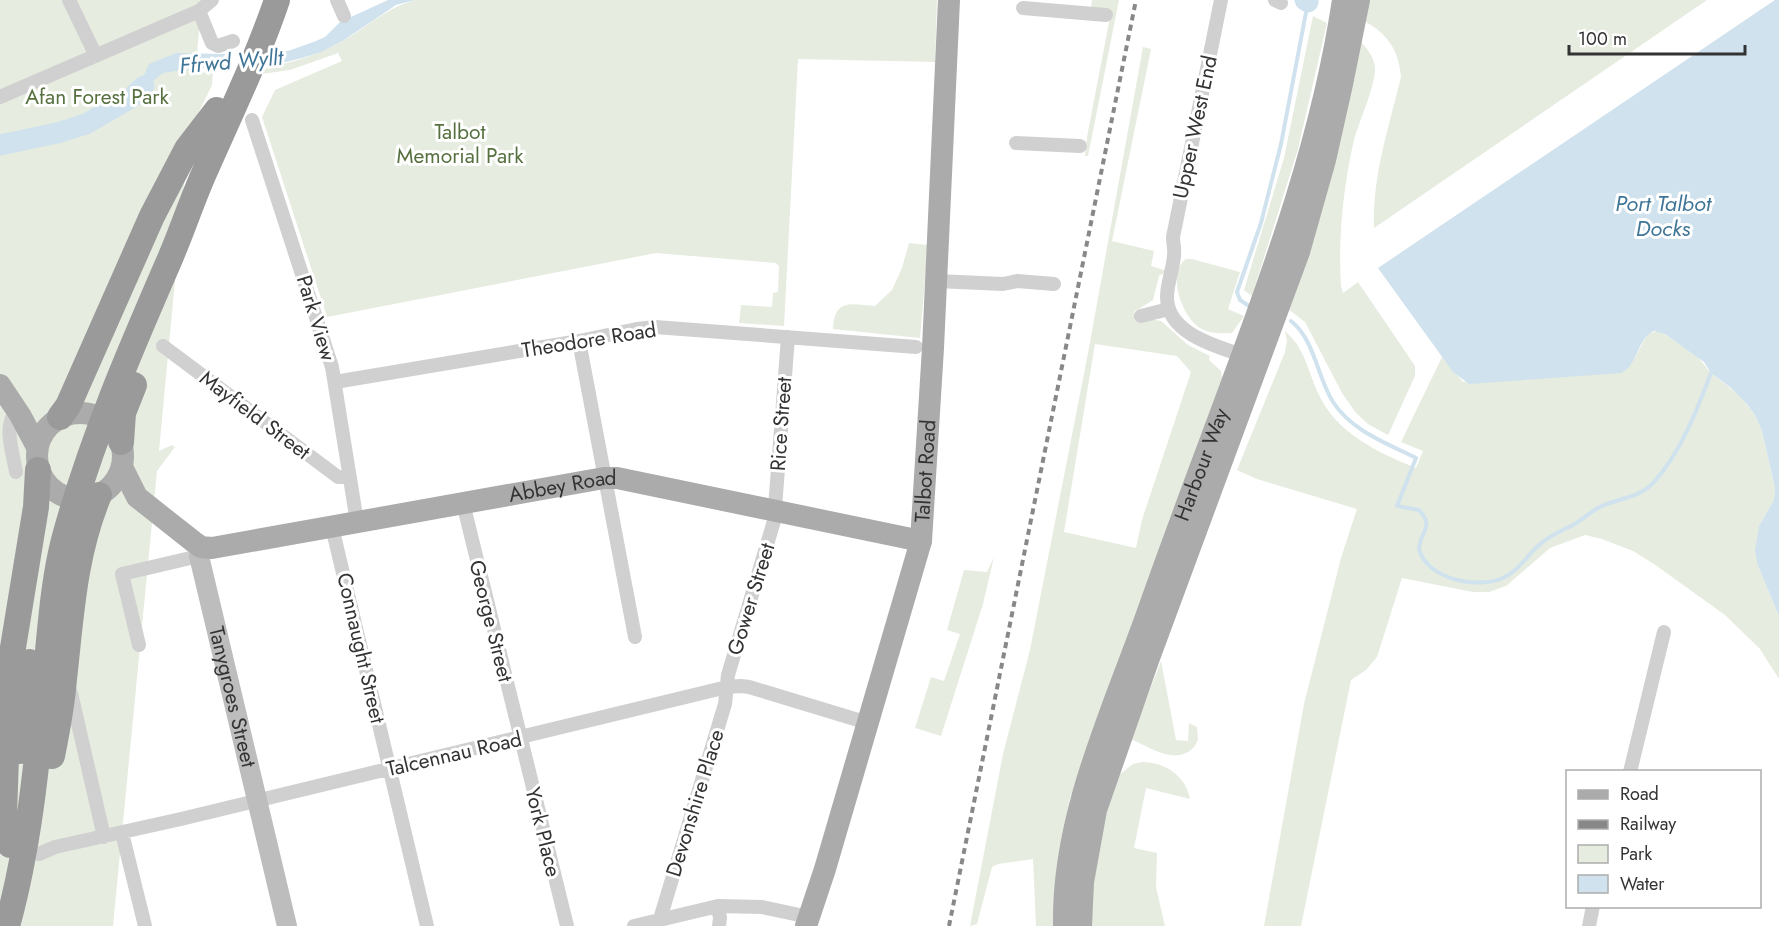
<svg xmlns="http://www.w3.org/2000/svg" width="1779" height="926" viewBox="0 0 1779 926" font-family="Jost,sans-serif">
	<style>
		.green { fill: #e6ecdf; fill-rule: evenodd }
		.water { fill: #cfe2ee }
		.pier { fill: #fff }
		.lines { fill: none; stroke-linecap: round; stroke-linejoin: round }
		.stream { stroke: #cfe2ee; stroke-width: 4 }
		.river { stroke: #cfe2ee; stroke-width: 21 }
		.street { stroke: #d0d0d0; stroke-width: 14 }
		.secondary { stroke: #bdbdbd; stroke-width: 20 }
		.primary { stroke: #ababab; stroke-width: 22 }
		.highway { stroke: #9a9a9a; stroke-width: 26 }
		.rail { stroke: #888; stroke-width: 4; stroke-dasharray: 6 4.5; stroke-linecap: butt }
		.labels { text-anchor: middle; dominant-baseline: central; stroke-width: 6; stroke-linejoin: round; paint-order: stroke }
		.park-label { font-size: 21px; fill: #56703f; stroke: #fff }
		.street-label { font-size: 21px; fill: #333; stroke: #fff }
		.water-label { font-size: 22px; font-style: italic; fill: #3f7597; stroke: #fff }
	</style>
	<rect width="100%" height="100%" fill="#fff"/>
	<!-- green -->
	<path class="green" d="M0 0H202L195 75 213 70 212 85 189 132 159 451 172 445 175 447 157 471 113 926H0Z
		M415 0H937L935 62 798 59 784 326 739 323 741 305 772 307 773 293 778 292 779 266 776 263 656 253 327 317 262 117 275 90 342 61 338 53 290 70 261 74 266 66C296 64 328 50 354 34 375 20 390 7 415 0Z
		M1092 0H1119L1088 156H1085L1087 137 1111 12 1091 8Z
		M1367 0H1707L1374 228C1372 177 1389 127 1401 77 1399 52 1389 35 1366 22Z
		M1313 16 1327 23 1298 149 1252 296 1244 290 1284 158Z
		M1361 42C1368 50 1375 58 1375 70 1374 90 1358 123 1353 144 1343 190 1338 239 1341 286L1343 293 1358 282 1415 366V376L1388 435 1368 424 1356 413 1342 393 1305 322 1287 308Z
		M1143 47 1151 49 1112 241 1154 251 1151 266 1167 271 1159 276 1153 300 1134 312 1138 323 1150 319 1161 321 1188 345 1210 356 1209 360 1221 371 1222 378 1070 798 1062 835 1055 926H1036L1033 859 998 864 992 867 977 924 970 926 1003 754 1030 650 1089 348ZM1095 344 1177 356 1191 372 1142 520 1136 548 1064 532Z
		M909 243 928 245 920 338 833 329C834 298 852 304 875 306L892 290 902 268Z
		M1186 259H1192L1240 272 1228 309 1244 316 1232 333C1223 334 1207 333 1200 328 1182 317 1166 273 1186 259Z
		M1285 331C1306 350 1307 369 1318 393 1335 432 1378 453 1416 468L1423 451 1401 442 1442 357 1463 382 1635 358 1644 340 1649 333 1660 331 1697 356 1711 373 1740 396 1755 415 1762 431 1775 488 1774 500 1759 526 1758 566 1779 616V679L1760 649 1725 615 1654 564 1633 551 1602 539 1585 535 1550 548 1506 586 1489 592H1473L1402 578 1377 657 1366 670 1351 680 1301 926H1264L1304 704 1341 558 1357 509 1257 479 1237 470 1285 352 1287 341Z
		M994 557 983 604 941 736 915 728 931 677 944 681 960 634 947 630 964 570 987 572Z
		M1161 661 1176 740 1188 741 1189 723 1197 727 1198 740 1194 747C1176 766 1151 748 1131 739Z
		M1142 762C1165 762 1186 776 1190 799L1146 788 1134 848 1157 853 1156 887 1165 926H1088L1089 881 1115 778 1133 764Z"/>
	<!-- water -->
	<path class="water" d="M388 0H415L396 5 344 40 321 52 302 58 274 65 187 69 163 73 154 80 135 102 123 108 119 98C137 89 141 83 149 64L176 53 272 55 291 50 316 41 325 37 340 22Z
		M1775 0H1779V616L1758 566 1755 551 1759 526 1774 500 1775 488 1762 431 1755 415 1746 403 1731 388 1711 373 1704 362 1665 334 1654 331C1637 338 1639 364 1621 373L1469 384 1453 372 1378 268Z"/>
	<!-- pier -->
	<path class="pier" d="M226 52H274L266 69 218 71Z"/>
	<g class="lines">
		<!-- stream -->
		<path class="stream" d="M1249 306 1240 300 1237 292 1261 223 1281 144 1308 2
			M1291 321C1315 340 1317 377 1333 402 1352 431 1386 443 1416 458L1397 506 1419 510C1435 527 1420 531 1419 549 1427 580 1479 590 1505 577 1519 570 1527 556 1538 546 1548 536 1561 531 1573 525 1581 520 1589 514 1596 509 1615 498 1639 499 1654 482 1681 452 1697 410 1711 373"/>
		<!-- river -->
		<path class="river" d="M1305 0 1308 2
			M0 145 57 133 86 124 131 98 144 86"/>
		<!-- street -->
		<path class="street" d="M69 0 96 56
			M337 0 344 16
			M1221 0 1173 237C1173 243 1175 250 1174 256 1173 269 1167 283 1167 297 1167 333 1215 346 1242 355
			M1275 0 1281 3
			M1023 8 1106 15
			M199 11 212 43 218 46 233 41
			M0 97 199 11 212 0
			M252 120 332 367 357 522
			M1016 143 1080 146
			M937 281 1003 284 1017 281 1054 284
			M1141 316 1169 309
			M579 341 635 637
			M163 346 338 477H350
			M335 382 579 341 637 329 655 327 916 347
			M16 472C13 453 3 427 16 411
			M463 503 567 926
			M332 527 427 926
			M139 645 122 574 199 556
			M71 693 104 837
			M1630 772 1664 632
			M122 833 145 926
			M39 854 55 847 181 819 727 687 741 686 749 687 868 723
			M718 906 720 918 719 926
			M660 919 725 704 728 675 774 521 788 337
			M634 926 718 906 762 907 809 917
			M1589 926 1593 906"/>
		<!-- secondary -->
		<path class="secondary" id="s1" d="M201 547 199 556 287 926"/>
		<!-- primary -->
		<g class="primary">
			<path d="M0 385 20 415 36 445"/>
			<circle cx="80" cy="456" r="43"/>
			<path id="s2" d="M122 467 137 497 194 542 201 547 212 548 604 478H617L921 541"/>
			<path id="s3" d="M806 926 825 869 921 541 933 348 949 0"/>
			<path id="s4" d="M1064 926C1062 818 1110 717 1146 617 1173 540 1202 464 1230 388 1277 262 1323 134 1343 0"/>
			<path d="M1081 926 1083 882 1096 810 1149 658 1299 252 1325 160 1342 84 1359 0"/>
		</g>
		<!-- highway -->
		<path class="highway" d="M60 417 68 406 152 216 187 149 217 110
			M121 442 123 413 134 385
			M20 751 29 662
			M52 756C57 731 62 705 64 679 71 617 74 554 99 495
			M10 845 4 815 9 672 36 507 38 470
			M7 926C31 840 38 749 47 661 51 621 54 579 64 540 90 443 129 353 169 261 182 231 192 200 205 171 230 114 257 59 277 0"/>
		<!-- rail -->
		<path class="rail" d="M949 926 1136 0"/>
	</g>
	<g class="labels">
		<!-- park labels -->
		<g class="park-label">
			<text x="97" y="97">Afan Forest Park</text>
			<text x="460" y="132">Talbot<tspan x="460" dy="24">Memorial Park</tspan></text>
		</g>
		<!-- street labels -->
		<g class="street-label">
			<text transform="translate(1195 127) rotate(-78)">Upper West End</text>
			<text transform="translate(316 318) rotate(73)">Park View</text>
			<text transform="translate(589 340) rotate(-9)">Theodore Road</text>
			<text transform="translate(255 415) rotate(37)">Mayfield Street</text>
			<text transform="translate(781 424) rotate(-86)">Rice Street</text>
			<text stroke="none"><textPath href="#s4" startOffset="484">Harbour Way</textPath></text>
			<text stroke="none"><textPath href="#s3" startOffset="472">Talbot Road</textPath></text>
			<text stroke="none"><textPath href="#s2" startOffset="482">Abbey Road</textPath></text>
			<text transform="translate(751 599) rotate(-73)">Gower Street</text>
			<text transform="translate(491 621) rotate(76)">George Street</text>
			<text transform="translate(361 648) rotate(77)">Connaught Street</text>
			<text stroke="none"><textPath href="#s1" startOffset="154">Tanygroes Street</textPath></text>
			<text transform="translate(454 754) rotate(-13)">Talcennau Road</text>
			<text transform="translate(695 803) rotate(-73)">Devonshire Place</text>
			<text transform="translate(543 832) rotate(76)">York Place</text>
		</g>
		<!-- water labels -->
		<g class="water-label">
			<text transform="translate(231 61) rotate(-5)">Ffrwd Wyllt</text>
			<text x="1663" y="203">Port Talbot<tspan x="1663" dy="25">Docks</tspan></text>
		</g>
	</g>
	<!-- legend -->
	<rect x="1566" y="770" width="195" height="138" fill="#ffffff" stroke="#adadad" stroke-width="1.5"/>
	<rect x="1578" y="790" width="30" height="9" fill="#ababab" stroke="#adadad" stroke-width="1.5"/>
	<text x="1620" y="800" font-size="18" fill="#333333">Road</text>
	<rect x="1578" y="820" width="30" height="9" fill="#888888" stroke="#adadad" stroke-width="1.5"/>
	<text x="1620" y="830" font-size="18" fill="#333333">Railway</text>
	<rect x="1578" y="845" width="30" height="18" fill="#e6ecdf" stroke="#adadad" stroke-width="1.5"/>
	<text x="1620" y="860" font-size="18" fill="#333333">Park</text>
	<rect x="1578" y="875" width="30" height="18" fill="#cfe2ee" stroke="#adadad" stroke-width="1.5"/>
	<text x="1620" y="890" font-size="18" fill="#333333">Water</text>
	<!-- scale -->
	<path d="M1569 45v9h176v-9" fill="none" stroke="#333333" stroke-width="3"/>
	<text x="1578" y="45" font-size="18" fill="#333333" stroke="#ffffff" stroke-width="4.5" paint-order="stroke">100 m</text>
</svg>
